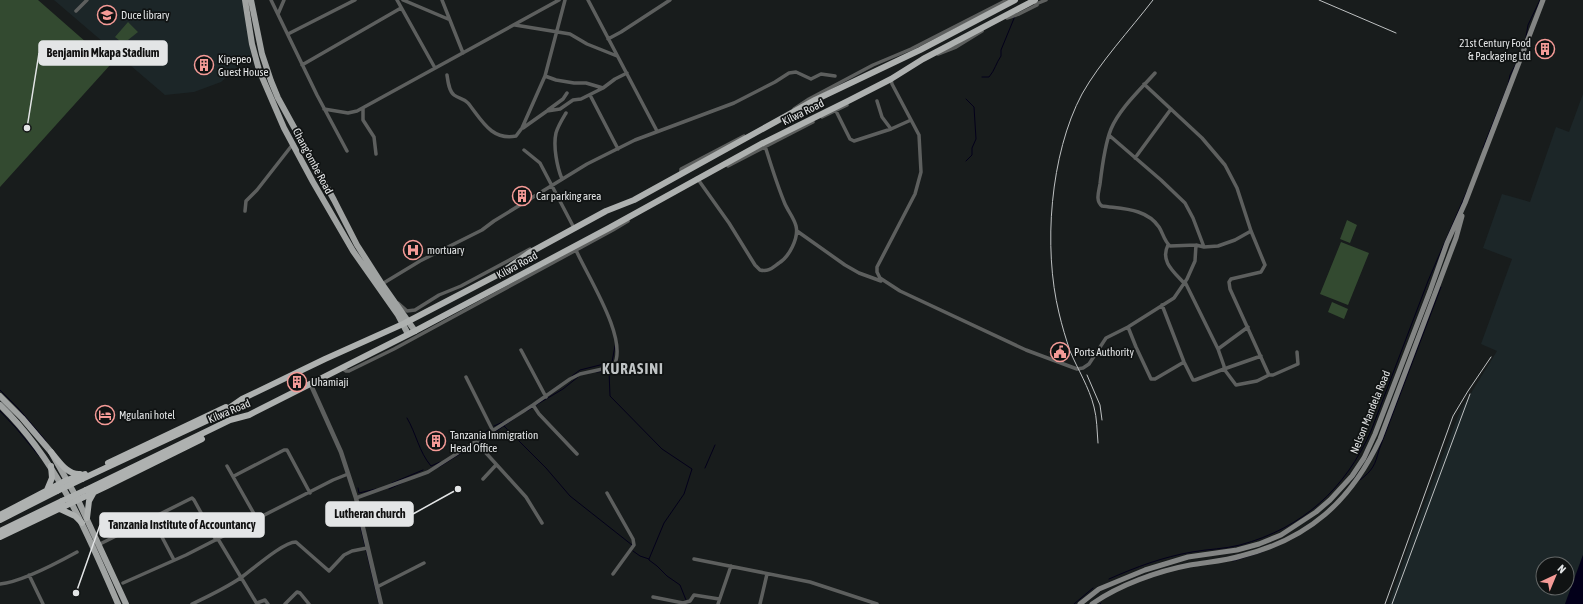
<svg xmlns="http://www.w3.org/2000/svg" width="1583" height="604" viewBox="0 0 1583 604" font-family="'Asap Condensed',sans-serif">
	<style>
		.built { fill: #1c2628; fill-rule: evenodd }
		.green { fill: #334a30 }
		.water { fill: #03001a }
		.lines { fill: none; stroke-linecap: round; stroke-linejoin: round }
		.stream { stroke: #03001a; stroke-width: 1 }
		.minor { stroke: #5d5f5e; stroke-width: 3.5 }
		.tertiary { stroke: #5d5f5e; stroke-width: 4.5 }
		.secondary { stroke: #838584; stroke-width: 5 }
		.primary { stroke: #a0a3a2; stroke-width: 6 }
		.trunk { stroke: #aeb1b0; stroke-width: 6 }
		.rail { stroke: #bec1c2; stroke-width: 1 }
		.trunk-bridge { stroke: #aeb1b0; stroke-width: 6 }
		.labels { text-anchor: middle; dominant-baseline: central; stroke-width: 3.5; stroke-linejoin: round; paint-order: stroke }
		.poi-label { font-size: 11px; fill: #e3e5e6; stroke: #101313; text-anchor: start }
		.street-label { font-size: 11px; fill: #e3e5e6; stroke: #101313 }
		.district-label { font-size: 15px; font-weight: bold; letter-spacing: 1px; fill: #bfc3c4; stroke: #101313 }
		.leader { fill: none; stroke: #e3e5e6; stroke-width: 1.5 }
		.callout-dot { fill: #e3e5e6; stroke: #101313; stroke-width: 1.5 }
		.callout { fill: #e3e5e6; stroke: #e3e5e6; stroke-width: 1.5 }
		.callout-label { font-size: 12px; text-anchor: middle; font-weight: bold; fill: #111 }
	</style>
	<rect width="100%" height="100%" fill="#181c1c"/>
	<!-- built -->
	<path class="built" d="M54 0H244L251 55 221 82 194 92 165 95Z
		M1583 94V555L1565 604H1389L1411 539 1460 411 1497 351 1481 344 1512 259 1483 248 1502 194 1530 202 1556 127 1569 132ZM1543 564H1567V588H1543Z"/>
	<!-- green -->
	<path class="green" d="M0 0H38L111 64 0 187Z
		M128 22 138 32 128 40 120 41 115 37Z
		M1347 220 1357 225 1350 243 1340 239Z
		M1341 242 1369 253 1348 305 1320 294Z
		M1332 302 1348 309 1344 319 1328 312Z"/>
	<!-- water -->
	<path class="water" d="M1583 555V604H1565Z"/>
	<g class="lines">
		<!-- stream -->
		<path class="stream" d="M1526 37 1528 25 1540 0
			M982 77H989C995 70 996 63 1001 56V50L1015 16
			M966 99 974 107 976 139 972 148V155L966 161
			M1483 148 1508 85 1510 75 1517 62
			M596 372 609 371 610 396 662 449 692 469 684 494 664 523 649 559
			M572 376 580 370 612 362 615 346
			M0 390 18 408 46 441
			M536 405 563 389 578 377
			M0 411 16 428 39 456
			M527 411 532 408
			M407 418C416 433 419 452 431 466L440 462
			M494 426 503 422
			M504 426 546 468 570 496 632 545
			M480 437 488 430
			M479 443 521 414
			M439 467 463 452 469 451 477 445
			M705 468 715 445
			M1360 480C1373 470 1375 465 1379 450L1441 287
			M392 483 423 470
			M358 488 359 493 376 489
			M389 489 404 482
			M360 525 379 604
			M633 551 640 556 649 559V560L657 566 667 576 680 585 686 600
			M1233 561 1262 552
			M1109 579C1136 567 1163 557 1192 552 1208 549 1225 549 1240 545 1303 528 1345 489 1371 431L1428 281 1467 191
			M1074 604 1093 588
			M1100 604 1101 603"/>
		<!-- minor -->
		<path class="minor" d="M271 0 317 95 347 151
			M397 0 435 68
			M403 0 448 19
			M442 0 463 53
			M588 0 657 131
			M1036 4 1046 0
			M76 11 87 0
			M278 14 284 0
			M1007 18 1019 14 1037 5
			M515 25 570 34 587 44 617 56
			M288 34 355 0
			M608 39 621 32 670 0
			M938 54 956 47 982 31
			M302 65 401 8
			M1155 73C1140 90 1120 108 1111 129 1105 144 1102 167 1100 184 1099 191 1095 201 1102 206 1122 209 1146 208 1159 227 1163 233 1164 241 1170 246L1196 245 1204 247 1218 246 1235 240 1251 231
			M447 75C448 82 449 91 454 95 459 99 464 98 468 103 481 119 491 141 516 136L522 128 545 76 565 0
			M545 76 556 80 574 83H586L603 88 615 79 627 73
			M891 79 892 84 919 135 921 172 915 194 877 267V272L880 278 900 291 1026 350 1077 369 1083 368 1089 364 1106 338 1128 327 1174 298 1187 279 1195 261 1196 245
			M1144 84 1202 138 1225 165 1237 188 1251 231 1265 265 1261 272 1231 279 1229 282 1230 289 1269 375 1257 381 1236 385 1224 369 1261 356
			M590 95 618 149
			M877 101 882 117 891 129
			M363 108V120L374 137 376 154
			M324 109 348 113 357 111 559 0
			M794 109 809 99 873 65 911 49 1007 0
			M835 109 850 139 854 141 891 129 911 120
			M548 110 563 99 567 93
			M822 117 847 105
			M523 128 547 111 560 109 573 100 581 99 603 88
			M1110 136 1161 180 1185 203 1193 218 1204 247
			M524 150 540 163 573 226
			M1135 158 1171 109
			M728 166 813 122
			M681 174V169L744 136
			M697 178 729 223 755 265 760 270C769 272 772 268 779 263 789 257 799 238 796 226 794 218 788 211 785 204 777 185 771 165 765 146
			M562 179C557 167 553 146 556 133 558 126 563 118 566 113
			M245 211 246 201 257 190 293 144
			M797 231 845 265 859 273 881 281
			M1168 245C1160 261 1173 271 1184 283
			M382 284 420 261 482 230 494 221 587 164 635 140 734 103 775 82 789 73 796 72 811 79 821 74 835 76
			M398 303 407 311 415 310 439 295 461 286 530 249
			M1162 305 1184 362 1193 380H1195L1224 369V366L1218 349 1185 282
			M1128 327 1136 347 1151 379H1155L1184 362
			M1218 349 1248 327
			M521 350 546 397
			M342 368 346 371H349L394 349 613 230 628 221
			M1269 375H1273L1298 364 1297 352
			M466 377 493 431
			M533 405 539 414 577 454
			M476 442 526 497 542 523
			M227 466 257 519
			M234 476 284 450H287L310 493
			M483 479 496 465
			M607 493 633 539 634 545 613 574
			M356 498 428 472 533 405 570 379 580 374 607 368 614 365C629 339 586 274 575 248
			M152 518 174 560
			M218 539 257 604
			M98 545 192 498 194 500 216 540
			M694 559 810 582 877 604
			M29 575 43 604
			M123 583 186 555 333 480 348 474
			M0 584C22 582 57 563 77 552
			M377 587 424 563
			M653 597 683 603 690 601 694 595 719 599
			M257 603 265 600 268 604
			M192 604C209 596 226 588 242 577 253 569 283 542 296 542L329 571 344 555 352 551 367 548
			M285 604 297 592 300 593 309 604
			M718 604 731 566
			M760 604 767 574"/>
		<!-- tertiary -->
		<path class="tertiary" d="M310 383 341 452 356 498 381 604"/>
		<!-- secondary -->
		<path class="secondary" d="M1080 604 1099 589 1145 570 1188 557 1237 550 1259 544 1281 535 1316 512 1330 500 1352 476 1364 458 1375 434 1430 291 1447 243 1465 203 1543 0
			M1092 604C1119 585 1158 571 1190 565 1207 562 1225 561 1241 556 1309 539 1351 501 1380 439L1456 238 1462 216"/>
		<!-- primary -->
		<path class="primary" d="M245 0 252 44 259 70 284 128 313 182 353 251 398 315 408 334
			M251 0 262 54 271 81 278 98 334 200 357 245 382 284 415 331
			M0 396 22 418 51 452 78 500 126 604
			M0 405C57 460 87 532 118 604"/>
		<!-- trunk -->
		<path class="trunk" d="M51 452C59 461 67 475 80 474
			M108 463 226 407
			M82 479 219 415 242 399 325 359 403 324 501 273 529 253 606 211 634 200 815 100 920 50 1015 0
			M47 490 52 478 51 466
			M86 490 230 420 249 415 415 331 609 228 763 143 850 100 891 79 923 59 1035 0
			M60 509 75 516 82 523
			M0 515 67 480 85 474
			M87 518 89 501 94 492
			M0 520 57 491
			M0 531 62 501
			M0 537 107 486 202 439"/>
		<!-- rail -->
		<path class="rail" d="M1319 0 1396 33
			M1087 375 1100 405 1102 420
			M1098 443C1097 431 1097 418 1094 407 1089 387 1078 370 1070 351 1066 339 1062 326 1059 313 1043 248 1050 154 1082 94 1100 62 1130 30 1153 0
			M1385 604 1453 416 1468 391 1491 357
			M1392 604 1470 394"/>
		<!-- trunk-bridge -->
		<path class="trunk-bridge" d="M57 491 82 479
			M62 501 86 490"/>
	</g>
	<!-- icons -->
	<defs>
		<symbol id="university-ring" viewBox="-11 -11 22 22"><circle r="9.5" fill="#101313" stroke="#f59b97" stroke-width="1.5"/><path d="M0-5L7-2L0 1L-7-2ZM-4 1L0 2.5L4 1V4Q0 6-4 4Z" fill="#f59b97"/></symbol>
		<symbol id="building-ring" viewBox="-11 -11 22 22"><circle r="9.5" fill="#101313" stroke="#f59b97" stroke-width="1.5"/><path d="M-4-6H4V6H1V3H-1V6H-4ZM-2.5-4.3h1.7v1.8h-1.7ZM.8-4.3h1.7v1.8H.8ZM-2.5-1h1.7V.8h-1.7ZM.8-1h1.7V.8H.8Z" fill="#f59b97"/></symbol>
		<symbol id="hospital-ring" viewBox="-11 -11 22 22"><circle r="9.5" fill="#101313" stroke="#f59b97" stroke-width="1.5"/><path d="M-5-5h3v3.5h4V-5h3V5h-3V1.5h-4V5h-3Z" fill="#f59b97"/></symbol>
		<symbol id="civic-ring" viewBox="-11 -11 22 22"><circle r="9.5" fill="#101313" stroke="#f59b97" stroke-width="1.5"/><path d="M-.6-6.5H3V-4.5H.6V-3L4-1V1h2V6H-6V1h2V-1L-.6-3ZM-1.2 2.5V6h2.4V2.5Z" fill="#f59b97"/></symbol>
		<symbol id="hotel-ring" viewBox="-11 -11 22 22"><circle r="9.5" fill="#101313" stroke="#f59b97" stroke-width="1.5"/><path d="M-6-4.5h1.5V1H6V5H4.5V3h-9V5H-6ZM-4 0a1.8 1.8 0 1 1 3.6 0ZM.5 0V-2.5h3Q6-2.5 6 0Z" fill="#f59b97"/></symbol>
	</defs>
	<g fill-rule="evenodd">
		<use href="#university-ring" x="96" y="4" width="22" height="22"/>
		<use href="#building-ring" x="1534" y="38" width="22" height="22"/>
		<use href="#building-ring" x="193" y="54" width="22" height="22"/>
		<use href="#building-ring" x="511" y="185" width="22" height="22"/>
		<use href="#hospital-ring" x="402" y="239" width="22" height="22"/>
		<use href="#civic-ring" x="1049" y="341" width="22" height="22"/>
		<use href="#building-ring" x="286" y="371" width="22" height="22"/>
		<use href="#hotel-ring" x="94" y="404" width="22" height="22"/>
		<use href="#building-ring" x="425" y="430" width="22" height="22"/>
	</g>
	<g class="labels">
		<!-- poi labels -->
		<g class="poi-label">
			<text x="121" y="15">Duce library</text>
			<text x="1531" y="43" text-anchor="end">21st Century Food<tspan x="1531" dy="13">&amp; Packaging Ltd</tspan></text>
			<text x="218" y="59">Kipepeo<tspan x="218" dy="13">Guest House</tspan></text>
			<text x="536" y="196">Car parking area</text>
			<text x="427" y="250">mortuary</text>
			<text x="1074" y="352">Ports Authority</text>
			<text x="311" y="382">Uhamiaji</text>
			<text x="119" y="415">Mgulani hotel</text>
			<text x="450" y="435">Tanzania Immigration<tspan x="450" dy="13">Head Office</tspan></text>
		</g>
		<!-- street labels -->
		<g class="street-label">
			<text transform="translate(803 112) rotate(-26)">Kilwa Road</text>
			<text transform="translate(313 161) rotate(62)">Chang'ombe Road</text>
			<text transform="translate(517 265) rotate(-29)">Kilwa Road</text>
			<text transform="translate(229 411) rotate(-23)">Kilwa Road</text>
			<text transform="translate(1370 412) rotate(-68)">Nelson Mandela Road</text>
		</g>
		<!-- district labels -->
		<g class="district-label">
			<text x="633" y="368">KURASINI</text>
		</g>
	</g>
	<!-- callouts -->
	<path class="leader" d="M27 128L39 53M458 489L413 514M76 593L100 525"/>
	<g class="callout-dot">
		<circle cx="27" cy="128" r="4"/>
		<circle cx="458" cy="489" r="4"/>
		<circle cx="76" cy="593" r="4"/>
	</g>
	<g class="callout">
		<rect x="39" y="41" width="128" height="24" rx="4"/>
		<rect x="326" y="502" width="87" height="24" rx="4"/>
		<rect x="100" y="513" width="164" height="24" rx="4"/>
	</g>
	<g class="callout-label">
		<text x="103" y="57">Benjamin Mkapa Stadium</text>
		<text x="370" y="518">Lutheran church</text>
		<text x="182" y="529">Tanzania Institute of Accountancy</text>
	</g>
	<!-- north arrow -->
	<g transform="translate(1555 576) rotate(44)"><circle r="19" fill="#101313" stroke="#646767"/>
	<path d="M0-3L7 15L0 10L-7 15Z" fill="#f59b97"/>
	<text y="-6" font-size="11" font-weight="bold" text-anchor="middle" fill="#e3e5e6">N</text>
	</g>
</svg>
